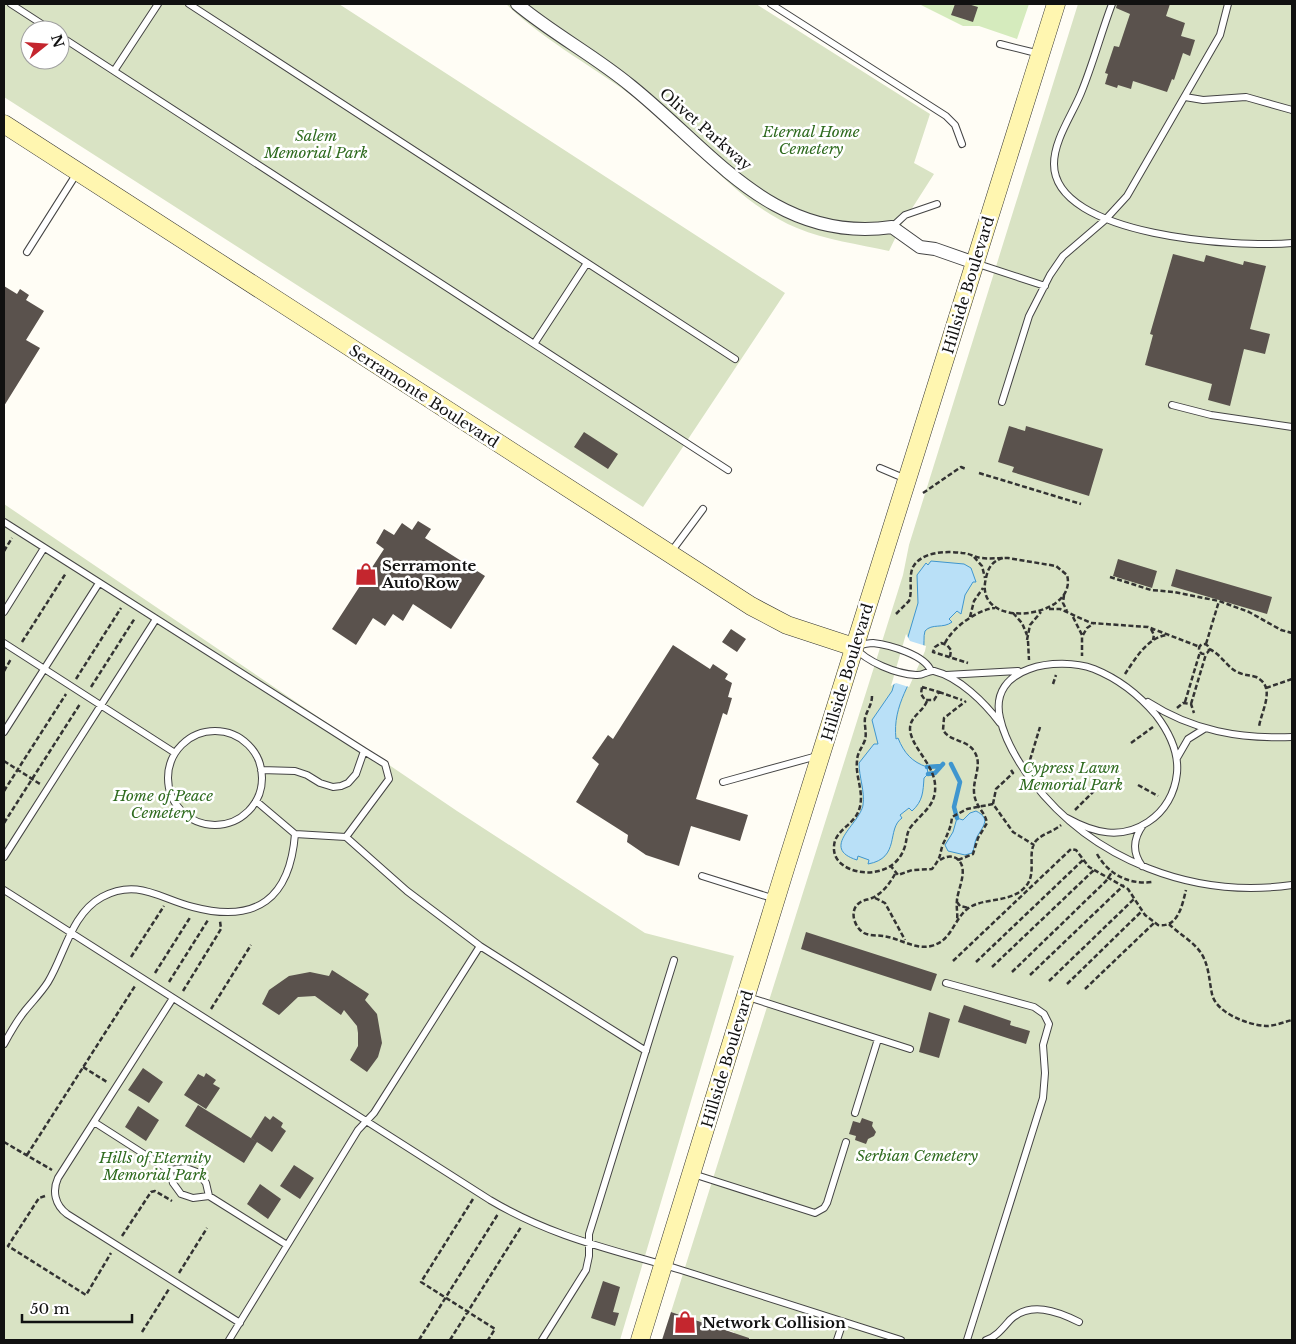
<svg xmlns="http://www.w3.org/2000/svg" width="1296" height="1344" viewBox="0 0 1296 1344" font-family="'Libre Baskerville',serif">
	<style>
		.green { fill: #d5ebbd }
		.cemetery { fill: #d9e3c4; fill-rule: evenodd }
		.water { fill: #b9e0f7; stroke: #3f96cf }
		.pier { fill: #fffdf5 }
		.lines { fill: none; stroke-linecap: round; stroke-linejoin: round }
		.stream { stroke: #3f96cf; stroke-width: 4.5 }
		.building { fill: #5a524d }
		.lane-casing { stroke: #444; stroke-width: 8 }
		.street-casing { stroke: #444; stroke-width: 14 }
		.secondary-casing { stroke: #333; stroke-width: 19 }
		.path { stroke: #333; stroke-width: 2.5; stroke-dasharray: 5 2.5; stroke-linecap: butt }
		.lane { stroke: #fff; stroke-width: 6 }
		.street { stroke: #fff; stroke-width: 12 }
		.secondary { stroke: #fff6b0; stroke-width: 18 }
		.labels { text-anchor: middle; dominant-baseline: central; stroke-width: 5; stroke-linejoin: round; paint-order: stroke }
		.street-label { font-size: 15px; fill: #111; stroke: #fff }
		.park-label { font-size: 15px; font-style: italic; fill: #2f6b1f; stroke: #fff }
		.poi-label { font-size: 15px; font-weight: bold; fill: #111; stroke: #fff; text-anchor: start }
	</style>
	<rect width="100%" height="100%" fill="#fffdf5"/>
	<!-- green -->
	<path class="green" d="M919 4H1029L1017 39 979 26H963Z"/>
	<!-- cemetery -->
	<path class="cemetery" d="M4 4H339L785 293 643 507 4 97ZM30 30H60V60H30Z
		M506 4H756L930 114 914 163 934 174 902 224 889 251C858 244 826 240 797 228 734 202 694 142 641 102 596 68 546 42 506 4Z
		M1078 4H1292V1340H731L734 1332 671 1312 903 575 909 545Z
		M4 504 457 811 645 933 734 956 620 1340H4Z"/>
	<!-- water -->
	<path class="water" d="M931 561 964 564 971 568 976 582H973L965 595 961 614 957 611 949 619 952 622C943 629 932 623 925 631 923 637 925 644 923 650 913 682 892 704 896 739L898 738C904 753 912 762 927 767L928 774 924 778C923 792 923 801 912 811L909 808 900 815 902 818C886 829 901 858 868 864L869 860 858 856 857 860C819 848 860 824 863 805 865 791 859 777 859 763L874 744H878L872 720 892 691 918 603 917 575 926 563 928 565Z
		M976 811C992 819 982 827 977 837 974 842 975 848 972 853L965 855 948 851 945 845 953 832 957 818 963 820 970 813Z"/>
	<!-- pier -->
	<path class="pier" d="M906 634 910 641 926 646 925 651 909 687 896 683 891 686Z"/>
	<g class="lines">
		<!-- stream -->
		<path class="stream" d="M951 764 960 782 954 807 957 818
			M927 767 941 766
			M928 774 935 773 943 764"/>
	</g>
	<!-- building -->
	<path class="building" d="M955 4H968L978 7 973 22 951 15Z
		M1117 4H1170L1166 16 1185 23 1181 36 1195 40 1190 56 1183 53 1174 80 1172 79 1167 92 1133 81 1131 89 1118 85 1117 88 1105 84 1108 74 1105 73 1114 46 1119 47 1130 14 1116 8Z
		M1173 254 1204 262 1206 255 1243 265 1244 261 1266 266 1250 329 1270 334 1265 354 1244 349 1230 406 1208 400 1212 384 1145 365 1153 335 1150 334Z
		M4 286 17 294 20 289 29 295 26 300 44 311 26 340 40 348 4 406Z
		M1009 426 1025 431 1026 426 1103 449 1089 496 1012 472 1014 467 998 462Z
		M584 432 618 454 608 469 574 447Z
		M418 521 431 529 425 538 485 576 451 629 413 604 403 621 393 614 385 626 373 618 356 645 332 629 384 549 376 543 384 529 394 535 402 523 412 530Z
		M1118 559 1157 571 1152 588 1113 576Z
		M1176 569 1272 597 1267 614 1171 586Z
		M731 629 746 639 737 652 722 642Z
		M673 645 710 669 713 664 728 674 725 679 732 683 728 697 732 698 727 715 723 713 696 799 748 815 740 841 691 826 679 866 646 855 627 842 628 835 576 802 599 764 592 758 608 735 613 739Z
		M806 932 937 974 931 991 801 949Z
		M332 970 369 994 365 1000 377 1014 382 1043 378 1057 367 1072 350 1060 358 1046V1033L357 1026 344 1010 341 1015 315 996 298 997 279 1015 262 1004 269 990 289 976 310 972 329 976Z
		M964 1005 1011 1021 1010 1025 1030 1031 1026 1044 958 1022Z
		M929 1012 950 1019 939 1058 919 1052Z
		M143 1068 163 1082 149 1103 128 1090Z
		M206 1073 216 1080 213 1084 220 1088 206 1109 184 1095 198 1074 204 1077Z
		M198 1105 257 1142 244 1163 185 1126Z
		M138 1106 159 1120 146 1141 125 1127Z
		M265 1116 270 1120 273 1116 283 1123 281 1127 286 1131 272 1152 251 1138Z
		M862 1118 873 1122 872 1126 876 1132 874 1136 868 1139 866 1144 855 1140 856 1136 849 1134 853 1121 860 1123Z
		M294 1165 314 1178 300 1199 280 1186Z
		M260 1184 281 1199 268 1219 247 1204Z
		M603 1281 620 1287 613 1312 619 1313 615 1326 591 1318Z
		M671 1312 749 1338V1340H662Z"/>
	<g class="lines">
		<defs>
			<path id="lane" d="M11 4 51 30
				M189 4 735 359
				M771 4 946 116 955 125 962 144
				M1112 4C1101 33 1093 64 1081 93 1072 115 1054 140 1054 164 1054 237 1240 248 1292 243
				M60 36 728 470
				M1000 44 1040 54
				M114 71 158 4
				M1185 97 1203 100 1246 97 1292 110
				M892 227 905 215 937 204
				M27 252 77 173
				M975 263 1045 286
				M534 344 587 263
				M1002 402 1029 316 1050 275 1063 256 1105 220 1127 196 1220 35 1228 4
				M1172 405 1211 415 1292 427
				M880 468 906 479
				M4 522 364 751
				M671 552 703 509
				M4 612 44 548
				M4 643 175 753
				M931 671C925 655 890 645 873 643 867 643 861 645 854 647 867 662 896 674 916 675 923 676 928 670 934 671 959 677 985 703 1000 723
				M946 675 1018 671
				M1148 702C1193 731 1240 739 1292 737
				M168 778a47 47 0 1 1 94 0a47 47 0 1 1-94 0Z
				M4 732 99 583
				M1177 758 1188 739 1204 729
				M261 770 295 771 307 775 320 783 333 787 341 786 348 783 356 774 364 751 385 764 389 779 346 837
				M723 782 817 756
				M256 801 295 834
				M1067 818C1094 833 1121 840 1148 822 1165 811 1175 793 1177 773 1179 751 1169 732 1156 715 1139 695 1119 679 1094 669 1058 656 988 666 1000 718 1005 741 1018 762 1032 781 1093 861 1194 899 1292 885
				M4 857 156 619
				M1142 866C1132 852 1133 839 1143 825
				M702 876 775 899
				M4 890 490 1200C554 1238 611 1249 681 1270 755 1293 828 1317 901 1340
				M946 983 1034 1007 1044 1014 1049 1024 1043 1045 1045 1073 1043 1098 967 1340
				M748 997 910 1049
				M173 998 58 1178C52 1191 55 1205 67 1214L240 1323
				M4 1044C10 1033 16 1022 24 1012 32 1002 41 993 48 982 65 954 71 914 102 897 138 878 160 899 193 907 257 924 290 898 295 834L346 837 407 891 480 946 646 1051
				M855 1113 878 1039
				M94 1122 169 1170 186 1168 197 1172 206 1183 209 1196
				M169 1170 173 1183 181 1194 193 1198 209 1196 287 1245
				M693 1174 815 1213 824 1208 827 1203 846 1142
				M229 1340 358 1130 374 1113 480 946
				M542 1340 586 1270 589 1256V1234L674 960
				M837 1340 843 1322
				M986 1340C996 1337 1003 1328 1010 1320 1030 1301 1057 1311 1079 1322"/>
			<path id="street" d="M517 4C553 34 595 56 631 86 712 151 774 244 892 227L920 247 935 249 975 263"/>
			<path id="secondary" d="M4 124 751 606 787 625 854 647
				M640 1340 785 869 1056 4"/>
		</defs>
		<!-- lane casing -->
		<use href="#lane" class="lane-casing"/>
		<!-- street casing -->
		<use href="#street" class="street-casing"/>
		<!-- secondary casing -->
		<use href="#secondary" class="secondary-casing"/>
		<!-- path -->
		<path class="path" d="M979 473 1081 504
			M923 493 961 467 966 469
			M4 551 12 538
			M974 557 982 566 985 578
			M1110 577 1151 590 1174 592 1219 601 1249 612 1281 630 1292 633
			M1064 595 1063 603 1067 611
			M1049 609H1060L1091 623 1148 627 1200 647
			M1013 613 1022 623 1027 635
			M896 614 909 601C913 590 908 578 913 567 922 551 947 551 962 553 969 553 974 557 981 558 990 559 999 558 1008 558L1056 566 1067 575C1079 619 972 632 986 578 988 568 992 561 1003 558
			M970 617 974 601 983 588
			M1073 617 1082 635V656
			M1151 629 1154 635 1153 640
			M1083 635 1087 628 1093 624
			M1027 640 1030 625 1041 612
			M1028 641 1029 660
			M22 642 66 573
			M945 643C952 628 978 609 995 608
			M1199 649a5 5 0 1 1 10 0a5 5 0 1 1-10 0Z
			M1206 644 1219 601
			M1209 649C1221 654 1226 666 1237 672 1243 675 1249 675 1256 677 1277 687 1261 711 1259 727
			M950 657 951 650 947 645 941 643 935 647 933 652 968 663
			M4 671 11 659
			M1125 674C1135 659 1149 635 1169 635
			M76 679 121 608
			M1053 684 1056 675
			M91 687 135 618
			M922 687 939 692 934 700H925L921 694Z
			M1266 688 1292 679
			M939 692 962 700
			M872 696C872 705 867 710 865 718 864 725 867 733 865 740 862 748 857 753 857 761 855 777 865 793 859 810 854 825 835 830 834 846 833 857 840 865 850 869 870 877 896 871 904 849 907 842 906 834 910 828 922 812 937 806 935 784 933 763 911 747 910 729 910 716 923 712 927 701
			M1185 702 1200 652
			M1191 704 1206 654
			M1177 708 1183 703 1191 704 1194 713
			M1131 743 1153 727
			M1030 760 1040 727
			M4 761 40 784
			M1011 770 1013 773 996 789 993 804 1013 832 1034 845
			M1138 785 1158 796
			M4 791 66 694
			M1075 810 1095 790
			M4 823 80 704
			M1097 854C1108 874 1129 885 1152 882
			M940 860C945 857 950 855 956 858 970 867 958 888 957 900 956 907 958 914 957 921
			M958 860 973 854 978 838 987 823C985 811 975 807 974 792 973 778 983 764 974 751 966 739 950 742 943 730L944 718 966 701
			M890 865 898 875 912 870 932 869C944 854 938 853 945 840 949 830 951 827 952 817L967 809 993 804
			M895 874C890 883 883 893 872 898 867 900 862 900 858 904 849 912 855 928 864 933 870 936 877 935 883 936 899 938 915 950 931 946 953 941 953 918 970 907 988 897 1012 903 1026 886 1037 873 1027 855 1035 842 1041 834 1053 832 1061 825
			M875 898 885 903 905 940
			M957 902 960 906 969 908
			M1169 924C1179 934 1193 941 1201 953 1209 965 1209 980 1212 994 1216 1013 1248 1025 1266 1026 1275 1026 1284 1022 1292 1020
			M131 957 164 906
			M953 961 1071 849 1076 850 1089 867 1128 889 1145 915 1158 925C1178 928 1182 906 1186 890
			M976 962 1083 860
			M992 967 1094 870
			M1012 972 1106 881 1112 872
			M155 973 191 916
			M1030 975 1124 885
			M1049 981 1135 898
			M169 982 208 920
			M1067 984 1142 911
			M1085 989 1154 923
			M183 991 221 929 220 921
			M211 1009 251 945
			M83 1067 107 1082
			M4 1142 52 1170
			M27 1155 135 986
			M45 1196 39 1198 8 1246 86 1295 111 1253
			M473 1199 421 1282 495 1329 488 1340
			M122 1236 151 1192 155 1191 172 1201
			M179 1273 207 1228
			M142 1332 169 1289
			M419 1340 498 1214
			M450 1340 521 1227"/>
		<!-- lane -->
		<use href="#lane" class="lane"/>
		<!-- street -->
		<use href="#street" class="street"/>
		<!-- secondary -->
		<use href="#secondary" class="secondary"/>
	</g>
	<!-- icons -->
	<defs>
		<symbol id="shop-bare" viewBox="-9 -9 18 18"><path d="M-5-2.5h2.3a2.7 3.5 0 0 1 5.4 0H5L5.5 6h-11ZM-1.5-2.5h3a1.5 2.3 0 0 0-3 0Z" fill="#c4262e" stroke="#fff" stroke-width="2.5" paint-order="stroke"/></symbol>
	</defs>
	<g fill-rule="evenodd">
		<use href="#shop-bare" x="350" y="558" width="32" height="32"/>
		<use href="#shop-bare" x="669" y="1306" width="32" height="32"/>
	</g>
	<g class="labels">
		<!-- street labels -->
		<g class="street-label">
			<text transform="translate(706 129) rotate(41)">Olivet Parkway</text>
			<text transform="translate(968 285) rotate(-73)">Hillside Boulevard</text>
			<text transform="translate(424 396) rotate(33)">Serramonte Boulevard</text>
			<text transform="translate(847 672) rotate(-73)">Hillside Boulevard</text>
			<text transform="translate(727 1059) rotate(-73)">Hillside Boulevard</text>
		</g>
		<!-- park labels -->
		<g class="park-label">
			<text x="811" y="131">Eternal Home<tspan x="811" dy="17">Cemetery</tspan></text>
			<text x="316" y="135">Salem<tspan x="316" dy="17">Memorial Park</tspan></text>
			<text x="1071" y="767">Cypress Lawn<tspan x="1071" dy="17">Memorial Park</tspan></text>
			<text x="163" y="795">Home of Peace<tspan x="163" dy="17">Cemetery</tspan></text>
			<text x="917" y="1155">Serbian Cemetery</text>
			<text x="155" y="1157">Hills of Eternity<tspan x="155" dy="17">Memorial Park</tspan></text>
		</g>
		<!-- poi labels -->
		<g class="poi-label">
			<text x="382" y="565">Serramonte<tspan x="382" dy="17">Auto Row</tspan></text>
			<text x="702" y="1322">Network Collision</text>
		</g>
	</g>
	<!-- border -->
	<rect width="1296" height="1344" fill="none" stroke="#111111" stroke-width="10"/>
	<!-- north arrow -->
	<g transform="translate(45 45) rotate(73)"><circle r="24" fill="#ffffff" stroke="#a0a0a0"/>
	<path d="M0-4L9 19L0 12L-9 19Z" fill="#c4262e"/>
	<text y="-8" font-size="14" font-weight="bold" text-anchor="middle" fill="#111111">N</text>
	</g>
	<!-- scale -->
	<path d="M22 1314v8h110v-8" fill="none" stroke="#111111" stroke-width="2.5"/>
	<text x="30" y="1314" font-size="15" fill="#111111" stroke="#ffffff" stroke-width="4" paint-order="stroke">50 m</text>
</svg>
